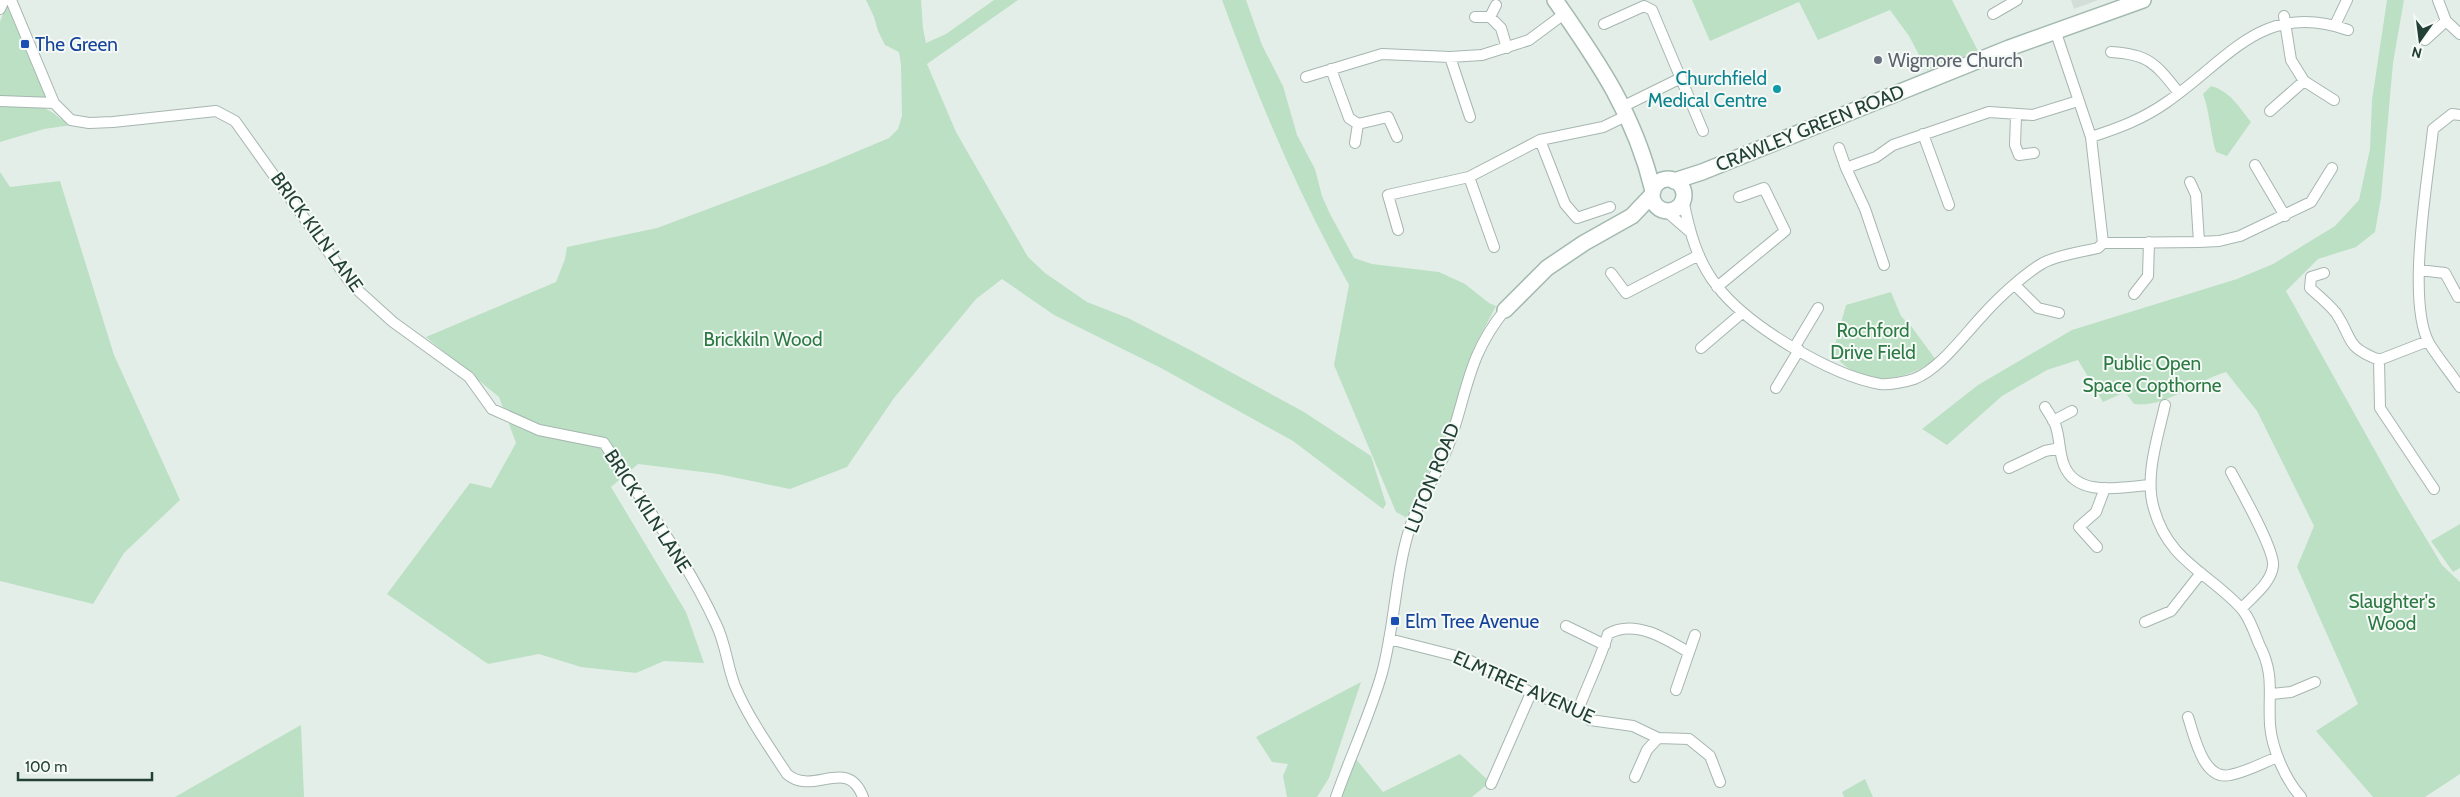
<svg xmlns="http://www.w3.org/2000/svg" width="2460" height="797" viewBox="0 0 2460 797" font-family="Cabin,sans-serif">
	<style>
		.built { fill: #d2ded7 }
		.green { fill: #bce0c3 }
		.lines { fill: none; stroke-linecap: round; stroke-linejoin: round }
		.street-casing { stroke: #a6b6b0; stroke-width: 12 }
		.secondary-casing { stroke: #a2bab0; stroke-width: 18 }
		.street { stroke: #fff; stroke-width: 10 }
		.secondary { stroke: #fff; stroke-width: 15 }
		.transit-dot { fill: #1a4fb4; stroke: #f5faf7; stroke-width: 2 }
		.worship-dot { fill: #6b7280; stroke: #f5faf7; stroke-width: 2 }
		.culture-dot { fill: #0f9aa8; stroke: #f5faf7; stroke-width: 2 }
		.labels { text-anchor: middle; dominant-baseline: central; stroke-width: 4; stroke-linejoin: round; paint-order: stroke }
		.transit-label { font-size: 19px; fill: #164399; stroke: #f5faf7; text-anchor: start }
		.worship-label { font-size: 19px; fill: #5b616d; stroke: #f5faf7; text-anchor: start }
		.culture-label { font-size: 19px; fill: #0d838f; stroke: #f5faf7; text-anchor: end }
		.street-label { font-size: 19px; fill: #224036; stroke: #f5faf7 }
		.park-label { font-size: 19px; fill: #2b7943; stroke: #f5faf7 }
	</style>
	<rect width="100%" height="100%" fill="#e4eee9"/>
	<!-- built -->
	<path class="built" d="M2071 0H2098L2074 9Z"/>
	<!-- green -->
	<path class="green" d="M8 0 47 94 45 99H0V22Z
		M866 0H921L923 28 926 43 946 34 994 0H1018L927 64 956 132 1028 257 1045 273 1087 302 1128 318 1192 351 1304 412 1371 456 1386 504 1383 509 1293 441 1161 368 1054 315 1002 279 976 299 894 398 847 467 790 489 718 474 638 464 611 487 686 612 704 663 664 661 636 673 581 667 539 654 488 664 387 594 470 483 491 488 516 443 499 397 426 337 556 282 565 259 567 247 657 228 825 165 889 138 898 129 902 116 901 65 899 52 885 45 878 31 874 17Z
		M1222 0H1246L1262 45 1283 86 1297 135 1315 169 1322 196 1330 214 1354 258 1372 264 1439 272 1465 284 1489 303 1496 306 1474 348 1462 381 1448 432 1407 518 1396 512 1334 365 1349 285C1298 194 1258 98 1222 0Z
		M1692 0H1952L1978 51 1927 70 1909 36 1890 10 1818 40 1799 2 1710 41Z
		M2387 0H2404L2393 63 2381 198 2375 232 2356 247 2318 259 2286 291 2397 490 2442 565 2460 582V774L2425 797H2373L2316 731 2358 704 2297 567 2314 526 2257 411 2226 372C2196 381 2166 408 2134 404L2125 392 2103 402 2078 360 2047 370 2002 396 1947 445 1922 429 1978 385 2072 330 2237 279 2273 264 2335 226 2359 200 2370 149 2372 100Z
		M2211 86C2230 91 2239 107 2251 122L2227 156 2216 152C2210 133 2210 113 2203 94Z
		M0 106C15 106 35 103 48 110 57 114 62 122 72 125L44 129 0 142Z
		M0 172 10 187 60 181 114 355 180 500 124 553 93 604 0 581Z
		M1891 292 1901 316 1911 326 1936 360C1915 374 1887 384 1861 375 1850 371 1841 362 1832 355L1846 305Z
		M2460 524V568L2453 572 2431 541Z
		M1361 682 1329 778 1317 797H1287L1283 776 1288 764 1272 762 1256 737Z
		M301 725 304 797H175Z
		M1460 754 1490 782 1472 797H1341L1356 759 1383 792Z
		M1865 779 1873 797H1844L1842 792Z"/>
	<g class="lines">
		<defs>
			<path id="street" d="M11 0 54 103 71 120 89 123 113 122 216 111 235 121 352 285 393 322 469 377 492 409 539 430 604 443C642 501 688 562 716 624 726 644 727 666 735 686 748 717 768 745 787 774 813 797 847 755 863 797
				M2438 0 2446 21 2460 34
				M1496 5 1490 17 1501 28 1507 48
				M0 9 4 0
				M1993 14 2017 0
				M2284 16 2291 60 2304 81 2334 100
				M1475 17H1490
				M2336 23 2347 0
				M1604 24 1644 6 1652 10 1703 131
				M2425 40 2446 21
				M2111 52C2149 54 2156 64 2179 93
				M1450 57 1470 117
				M1331 69 1349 118 1358 124 1388 117 1397 137
				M1306 77 1382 54 1450 57 1482 55 1529 40 1564 14
				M0 101 54 103
				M1624 106 1681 78
				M2270 111 2304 81
				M2460 115 2452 114 2433 129C2428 180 2406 300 2429 343 2438 358 2450 372 2460 387
				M2016 116 2015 145 2019 155 2034 153
				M1923 134 1949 205
				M2091 137C2119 128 2143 119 2167 102 2229 59 2263 0 2348 30
				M1540 140 1565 204 1577 218 1610 207
				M1355 143 1358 124
				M1839 148 1846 168
				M2255 165 2285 216
				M1469 177 1494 247
				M2190 182 2196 195 2199 242
				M1683 199C1689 230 1697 261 1717 286 1748 326 1830 375 1880 384 1889 385 1905 382 1914 379 1939 370 1965 334 1983 315 1998 298 2024 274 2043 263 2058 255 2081 252 2098 248L2103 243 2091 137 2056 33
				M1666 211 1689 231
				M1398 230 1388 195 1469 177 1540 140 1603 127 1628 115
				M2103 243 2199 242 2219 241 2240 236 2311 202 2332 168
				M1884 265 1865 209 1846 168 1876 157 1893 145 1989 112 2033 115 2078 101
				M2419 270 2445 273 2458 297
				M1611 273 1626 293 1699 255
				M2324 273 2311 277 2310 288C2319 296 2329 304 2336 313 2354 340 2344 346 2379 360L2428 341
				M2015 285 2038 308 2059 313
				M1717 287 1785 231 1764 188 1739 197
				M2134 294 2148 276 2149 242
				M1701 348 1742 313
				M1794 348 1818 308
				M2379 360 2380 408 2434 489
				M1776 388 1799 350
				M2165 405C2158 437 2144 477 2154 509 2168 560 2207 572 2240 607 2249 616 2254 632 2259 644 2275 675 2268 692 2270 725 2272 749 2285 779 2301 797
				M2045 407C2049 414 2054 420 2056 427 2060 439 2059 453 2064 465 2077 498 2121 487 2150 485
				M2053 421 2072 411
				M2009 468 2045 451 2060 448
				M2231 472C2240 489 2275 550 2273 566 2271 583 2253 596 2242 608
				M2097 547 2079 527 2096 512 2105 488
				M2145 622 2171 611 2201 573
				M1566 626 1605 645
				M1389 639 1464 658 1508 679 1531 693 1578 710 1590 720 1633 726 1658 738
				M1676 690 1695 635
				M2272 694 2291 692 2315 682
				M1578 710C1588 684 1600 660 1608 634 1634 619 1665 638 1688 652
				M2188 717C2194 735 2203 781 2230 775 2246 772 2262 763 2278 757
				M1635 777 1647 750 1658 738 1689 739 1710 756 1720 782
				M1491 784 1531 693
				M1336 797C1351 755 1370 715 1382 673 1395 625 1395 574 1410 527 1420 496 1441 470 1451 438 1468 388 1469 354 1505 310"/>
			<path id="secondary" d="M1555 0C1599 63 1635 115 1653 191
				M1652 195a16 16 0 1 1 32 0a16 16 0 1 1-32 0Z
				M1674 181 1702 172 2009 48 2143 0
				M1505 310 1547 268 1584 243 1632 216 1652 195"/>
		</defs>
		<!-- street casing -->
		<use href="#street" class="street-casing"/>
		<!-- secondary casing -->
		<use href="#secondary" class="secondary-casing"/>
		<!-- street -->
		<use href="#street" class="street"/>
		<!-- secondary -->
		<use href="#secondary" class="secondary"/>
	</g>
	<!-- markers -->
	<g class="transit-dot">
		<rect x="20" y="39" width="10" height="10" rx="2.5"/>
		<rect x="1390" y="616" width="10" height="10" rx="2.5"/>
	</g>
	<circle class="worship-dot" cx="1878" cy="60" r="5"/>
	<circle class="culture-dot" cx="1777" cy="89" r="5"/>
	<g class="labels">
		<!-- transit labels -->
		<g class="transit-label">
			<text x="35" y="44">The Green</text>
			<text x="1405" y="621">Elm Tree Avenue</text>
		</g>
		<!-- worship labels -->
		<g class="worship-label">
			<text x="1888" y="60">Wigmore Church</text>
		</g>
		<!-- culture labels -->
		<g class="culture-label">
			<text x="1767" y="78">Churchfield<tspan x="1767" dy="22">Medical Centre</tspan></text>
		</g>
		<!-- street labels -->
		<g class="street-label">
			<text transform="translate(1810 128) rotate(-22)">CRAWLEY GREEN ROAD</text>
			<text transform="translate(317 232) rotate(54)">BRICK KILN LANE</text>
			<text transform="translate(1432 478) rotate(-68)">LUTON ROAD</text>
			<text transform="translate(648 511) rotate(57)">BRICK KILN LANE</text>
			<text transform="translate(1524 687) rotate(24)">ELMTREE AVENUE</text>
		</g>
		<!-- park labels -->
		<g class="park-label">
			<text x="1873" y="330">Rochford<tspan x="1873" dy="22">Drive Field</tspan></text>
			<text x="763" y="339">Brickkiln Wood</text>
			<text x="2152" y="363">Public Open<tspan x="2152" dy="22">Space Copthorne</tspan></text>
			<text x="2392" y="601">Slaughter's<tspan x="2392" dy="22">Wood</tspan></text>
		</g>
	</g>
	<!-- north arrow -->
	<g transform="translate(2420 40) rotate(194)" stroke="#f5faf7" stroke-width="4" paint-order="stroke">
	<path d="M0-4L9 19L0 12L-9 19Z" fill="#224036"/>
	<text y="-8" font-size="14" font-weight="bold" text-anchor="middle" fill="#224036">N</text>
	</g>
	<!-- scale -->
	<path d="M18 772v8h134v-8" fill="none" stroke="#224036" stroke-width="2.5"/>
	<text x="25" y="772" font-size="15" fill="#224036" stroke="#f5faf7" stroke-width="4" paint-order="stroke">100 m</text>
</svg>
